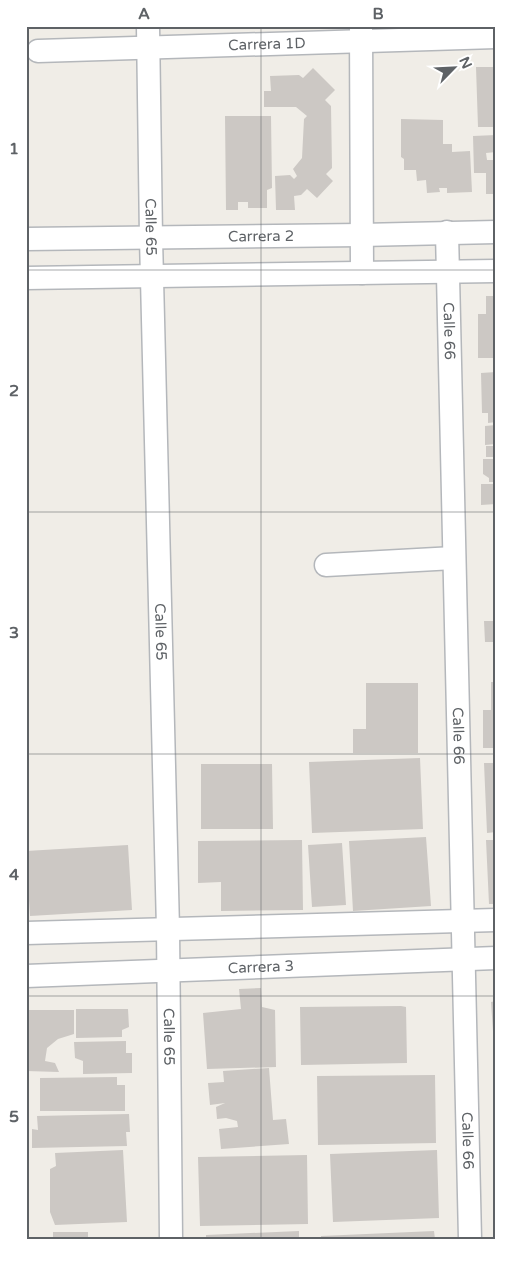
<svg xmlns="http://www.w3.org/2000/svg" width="522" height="1265" viewBox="0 0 522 1265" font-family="'Varela Round',sans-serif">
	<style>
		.building { fill: #ccc8c4 }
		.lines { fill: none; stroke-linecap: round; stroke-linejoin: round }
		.minor-casing { stroke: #b4b7bb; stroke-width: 25 }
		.minor { stroke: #fff; stroke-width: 22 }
		.grid { fill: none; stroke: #5e6266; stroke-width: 1; stroke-opacity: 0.55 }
		.labels { text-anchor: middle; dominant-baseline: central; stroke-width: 4; stroke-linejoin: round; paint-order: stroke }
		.street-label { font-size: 15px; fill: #5e6266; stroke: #fff }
		.neatline { fill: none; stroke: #5e6266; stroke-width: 2 }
		.grid-label { font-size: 16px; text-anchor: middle; font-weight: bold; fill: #5e6266 }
	</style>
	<rect width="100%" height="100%" fill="#f0ede7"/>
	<!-- building -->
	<path class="building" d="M476 67H496V127H478Z
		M313 68 335 90 325 100 331 106 332 168 326 174 333 181 317 198 307 189 301 195 294 196 295 210H276L275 176 290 175 294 179 297 176 293 169 302 158 304 119 307 116 296 107H264V91H271L270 76 299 75 303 78Z
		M225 116H271L272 188 267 190V208H248V202H238V210H226Z
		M401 119 443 120V144H452V152L470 151 472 192 447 193V188H439L440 192 427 193 426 180 417 181 416 170H404V159L401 157Z
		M496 135V152L486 153 487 160H496V194H486V173H474L473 136Z
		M486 296H496V358H478V314H486Z
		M496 372V422L488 423V413H482L481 373Z
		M496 425V444L485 445V426Z
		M486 446H496V457H486Z
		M483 459H496V482H489V478L483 474Z
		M481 484H496V504L481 505Z
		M494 606H496V664H494L493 642H485L484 621H494Z
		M491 682H496V748H483V710H491Z
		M366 683H418V753H353V729H366Z
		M420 758 423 829 312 833 309 762Z
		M484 763H496V832L487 833Z
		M201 764H272L273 829H201Z
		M426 837 431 906 353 911 349 841Z
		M302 840 303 910 221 911V882L198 883V841Z
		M486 840H496V904H489Z
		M342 843 346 905 312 907 308 845Z
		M128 845 132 910 30 916 26 851Z
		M261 988 262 1007 275 1010 276 1067 207 1069 203 1013 241 1009 239 989Z
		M496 1001V1046H494L491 1002Z
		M401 1006 406 1007 407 1063 301 1065 300 1007Z
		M76 1009H128L129 1027 122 1030V1037L76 1038Z
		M26 1010H74V1034L58 1039 47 1048 45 1061 55 1063 59 1072 26 1071Z
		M126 1041V1053H132V1073L83 1074V1061L75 1058 74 1042Z
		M269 1068 273 1120 286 1119 289 1144 221 1149 219 1129 238 1127 237 1121 226 1118 217 1119 216 1107 225 1103 210 1105 208 1083 224 1082 223 1071Z
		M435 1075 436 1143 318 1145 317 1076Z
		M117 1077V1085H125V1111H40V1078Z
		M129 1114 130 1132H126L127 1146 32 1148V1129L38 1130 37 1116Z
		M123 1150 127 1222 55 1225 50 1212V1169L56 1166 55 1153Z
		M437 1150 439 1218 333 1222 330 1154Z
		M307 1155 308 1224 200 1226 198 1157Z
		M299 1231V1239H206V1235Z
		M434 1231 435 1239H321V1236Z
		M53 1232H88V1239H53Z"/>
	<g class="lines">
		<defs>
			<g id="minor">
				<path id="s1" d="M148 26 151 238 168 929 171 1239"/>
				<path d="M361 26 362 273"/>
				<path id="s2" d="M38 51 496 37"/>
				<path id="s3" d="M447 232 470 1239"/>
				<path id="s4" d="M26 239 361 235 496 232"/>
				<path d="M26 278 496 271"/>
				<path d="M326 565 454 558"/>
				<path d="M26 933 496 920"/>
				<path id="s5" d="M26 976 496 958"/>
			</g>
		</defs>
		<!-- minor casing -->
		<use href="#minor" class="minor-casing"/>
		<!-- minor -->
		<use href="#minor" class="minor"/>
	</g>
	<!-- grid -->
	<path class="grid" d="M261 26V1239M26 270H496M26 512H496M26 754H496M26 996H496"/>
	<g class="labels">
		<!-- street labels -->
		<g class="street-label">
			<text stroke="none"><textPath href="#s2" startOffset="229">Carrera 1D</textPath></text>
			<text stroke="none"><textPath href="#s1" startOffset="201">Calle 65</textPath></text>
			<text stroke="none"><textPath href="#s4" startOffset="235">Carrera 2</textPath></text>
			<text stroke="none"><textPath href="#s3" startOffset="99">Calle 66</textPath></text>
			<text stroke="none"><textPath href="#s1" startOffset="606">Calle 65</textPath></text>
			<text stroke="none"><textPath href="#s3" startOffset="504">Calle 66</textPath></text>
			<text stroke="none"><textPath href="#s5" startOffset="235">Carrera 3</textPath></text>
			<text stroke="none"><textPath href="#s1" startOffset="1011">Calle 65</textPath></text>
			<text stroke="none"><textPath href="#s3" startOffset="909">Calle 66</textPath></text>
		</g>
	</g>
	<!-- border -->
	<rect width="522" height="1265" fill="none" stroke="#ffffff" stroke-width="55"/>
	<!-- north arrow -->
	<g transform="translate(454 68) rotate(66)" stroke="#ffffff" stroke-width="4" paint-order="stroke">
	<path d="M0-4L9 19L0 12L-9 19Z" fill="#5e6266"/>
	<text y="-8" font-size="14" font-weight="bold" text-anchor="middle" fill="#5e6266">N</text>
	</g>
	<rect x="28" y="28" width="466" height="1210" class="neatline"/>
	<g class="grid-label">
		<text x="144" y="19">A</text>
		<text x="378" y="19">B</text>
		<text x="14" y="154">1</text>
		<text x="14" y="396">2</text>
		<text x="14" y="638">3</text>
		<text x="14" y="880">4</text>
		<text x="14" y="1122">5</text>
	</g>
</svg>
